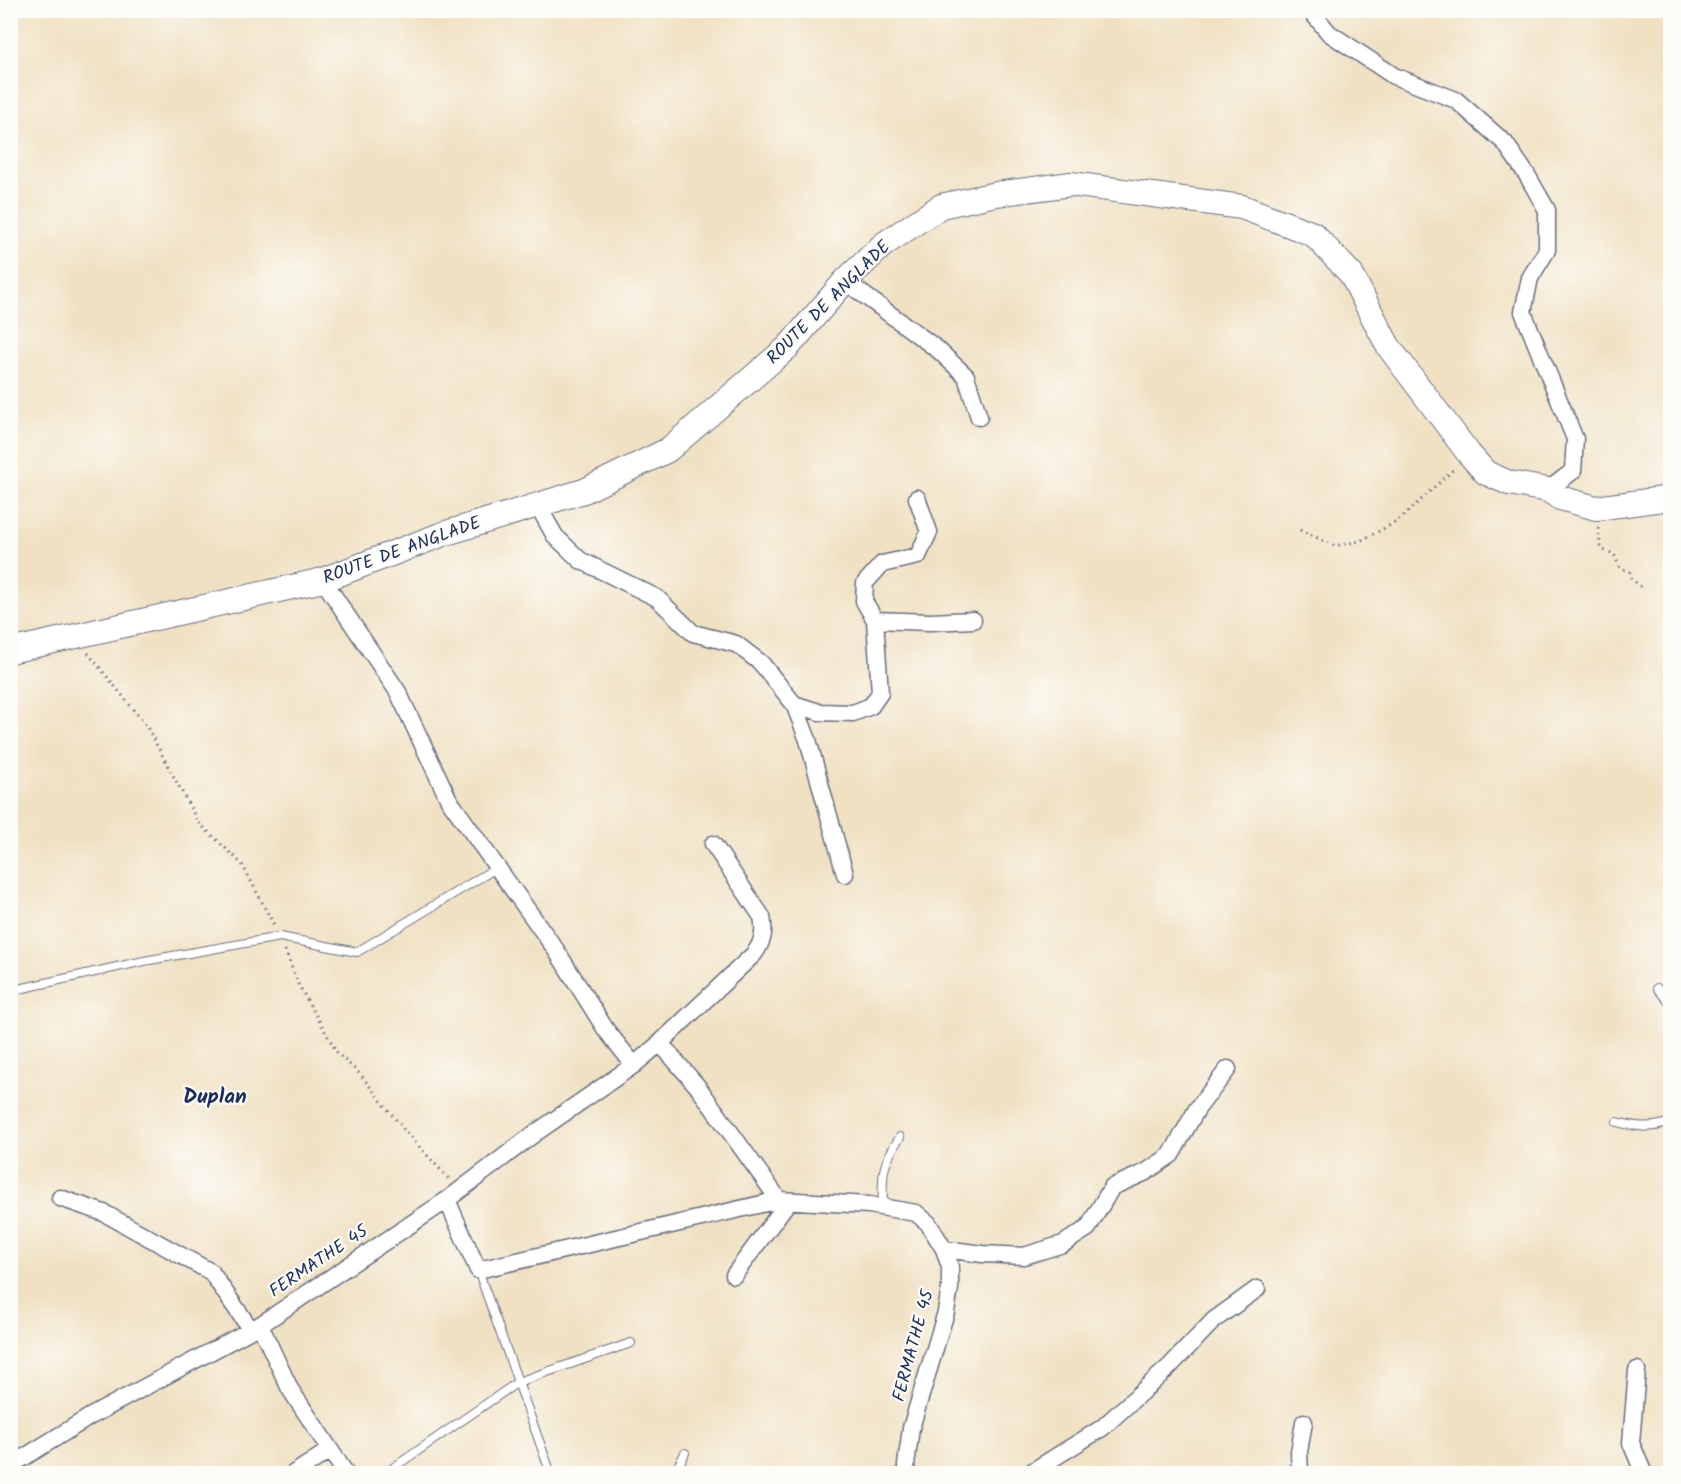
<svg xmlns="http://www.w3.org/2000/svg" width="1681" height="1484" viewBox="0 0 1681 1484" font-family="Kalam,sans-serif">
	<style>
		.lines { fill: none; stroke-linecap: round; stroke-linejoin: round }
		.lane-casing { stroke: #666d81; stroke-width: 10 }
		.street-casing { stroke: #666d81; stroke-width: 19 }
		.secondary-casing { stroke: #666d81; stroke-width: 26 }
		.path { stroke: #666d81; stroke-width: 3; stroke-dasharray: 1.5 4.5; stroke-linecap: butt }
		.lane { stroke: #fff; stroke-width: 8 }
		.street { stroke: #fff; stroke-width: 16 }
		.secondary { stroke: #fff; stroke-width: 24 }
		.labels { text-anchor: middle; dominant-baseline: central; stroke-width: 4.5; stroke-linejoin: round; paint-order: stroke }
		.street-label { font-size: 18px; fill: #1b2f5e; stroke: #fdfcf7 }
		.quarter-label { font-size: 21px; font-weight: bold; fill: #1b2f5e; stroke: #fdfcf7 }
	</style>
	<rect width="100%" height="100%" fill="#fdfcf7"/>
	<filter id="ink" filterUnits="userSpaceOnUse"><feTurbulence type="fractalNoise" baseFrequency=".0167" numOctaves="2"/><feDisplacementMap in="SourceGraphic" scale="12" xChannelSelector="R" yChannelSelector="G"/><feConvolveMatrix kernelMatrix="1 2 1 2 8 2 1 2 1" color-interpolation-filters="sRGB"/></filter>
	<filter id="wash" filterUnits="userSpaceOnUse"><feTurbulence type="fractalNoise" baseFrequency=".008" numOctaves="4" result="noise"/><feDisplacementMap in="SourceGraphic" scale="24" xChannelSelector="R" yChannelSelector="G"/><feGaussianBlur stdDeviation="1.35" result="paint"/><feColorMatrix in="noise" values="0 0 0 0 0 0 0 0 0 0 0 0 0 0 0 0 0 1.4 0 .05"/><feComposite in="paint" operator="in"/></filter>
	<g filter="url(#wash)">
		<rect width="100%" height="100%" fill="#f0e1c3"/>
	</g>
	<g filter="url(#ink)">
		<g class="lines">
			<defs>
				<path id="lane" d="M1657 988 1670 1003
					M10 991 144 961 280 937 357 952 496 868
					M1617 1122C1636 1127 1652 1129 1670 1122
					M883 1208C882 1174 881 1166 900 1137
					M384 1474 518 1382 478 1270
					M551 1474 518 1382 631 1343
					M674 1474 685 1453"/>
				<path id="street" d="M1310 10 1329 33 1394 76 1456 100 1505 143 1527 175 1547 210V250L1530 278 1523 312 1575 439 1573 471 1548 490
					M845 281 937 349 966 376 979 417
					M538 506 555 536 580 560 657 598 693 633 736 644 761 663 794 704 808 740 845 874
					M323 580 398 692 449 800 556 950 606 1030 634 1065
					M875 620 930 622 973 620
					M794 704 819 712 853 713 871 706 880 693 875 620 864 601 865 583 882 564 918 556 929 532 917 498
					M660 1043 698 1087 779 1200 869 1205 916 1213 928 1223 944 1249 950 1267V1288L946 1312 911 1428 906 1465 907 1474
					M60 1198 104 1213 211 1272 251 1330
					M447 1200 478 1270 779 1200
					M944 1249 983 1254 1024 1256 1063 1244 1088 1228 1112 1187 1146 1172 1171 1155 1197 1109 1228 1069
					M734 1275 788 1202
					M260 1325 290 1389 346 1474
					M1637 1370 1631 1443 1644 1474
					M10 1466 91 1416 260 1325 447 1200 534 1134 634 1065 660 1043 754 954C763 942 765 932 762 917L713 844
					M293 1474 330 1450
					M1028 1474 1102 1428 1169 1367 1214 1320 1257 1289
					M1300 1474 1299 1452 1304 1422"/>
				<path id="secondary" d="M10 651 323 580 443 534 584 491 668 450 788 347 845 281 884 244 941 206 996 194 1071 184 1242 207 1313 234 1351 274 1388 346 1469 454 1486 473 1509 483 1548 490 1560 498 1596 508 1670 498"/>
			</defs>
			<!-- lane casing -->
			<use href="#lane" class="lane-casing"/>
			<!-- street casing -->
			<use href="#street" class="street-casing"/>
			<!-- secondary casing -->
			<use href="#secondary" class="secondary-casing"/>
			<!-- path -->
			<path class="path" d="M1599 528 1600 545 1603 550 1614 554 1620 568 1630 572 1632 579 1644 590
				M1300 530 1335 546 1360 541 1398 521 1455 468
				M88 653 146 725 198 822 242 864 275 927
				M285 950 298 984 338 1054 360 1074 404 1130 449 1179"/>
			<!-- lane -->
			<use href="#lane" class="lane"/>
			<!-- street -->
			<use href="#street" class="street"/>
			<!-- secondary -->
			<use href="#secondary" class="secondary"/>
		</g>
	</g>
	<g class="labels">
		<!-- street labels -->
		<g class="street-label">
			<text transform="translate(829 303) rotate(-45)">ROUTE DE ANGLADE</text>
			<text transform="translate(402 551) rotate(-20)">ROUTE DE ANGLADE</text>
			<text transform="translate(319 1262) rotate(-34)">FERMATHE 45</text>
			<text transform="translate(914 1346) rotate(-75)">FERMATHE 45</text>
		</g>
		<!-- quarter labels -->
		<g class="quarter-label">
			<text x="215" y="1097">Duplan</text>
		</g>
	</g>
	<!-- margin -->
	<rect width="1681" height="1484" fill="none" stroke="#fdfcf7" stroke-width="36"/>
</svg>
